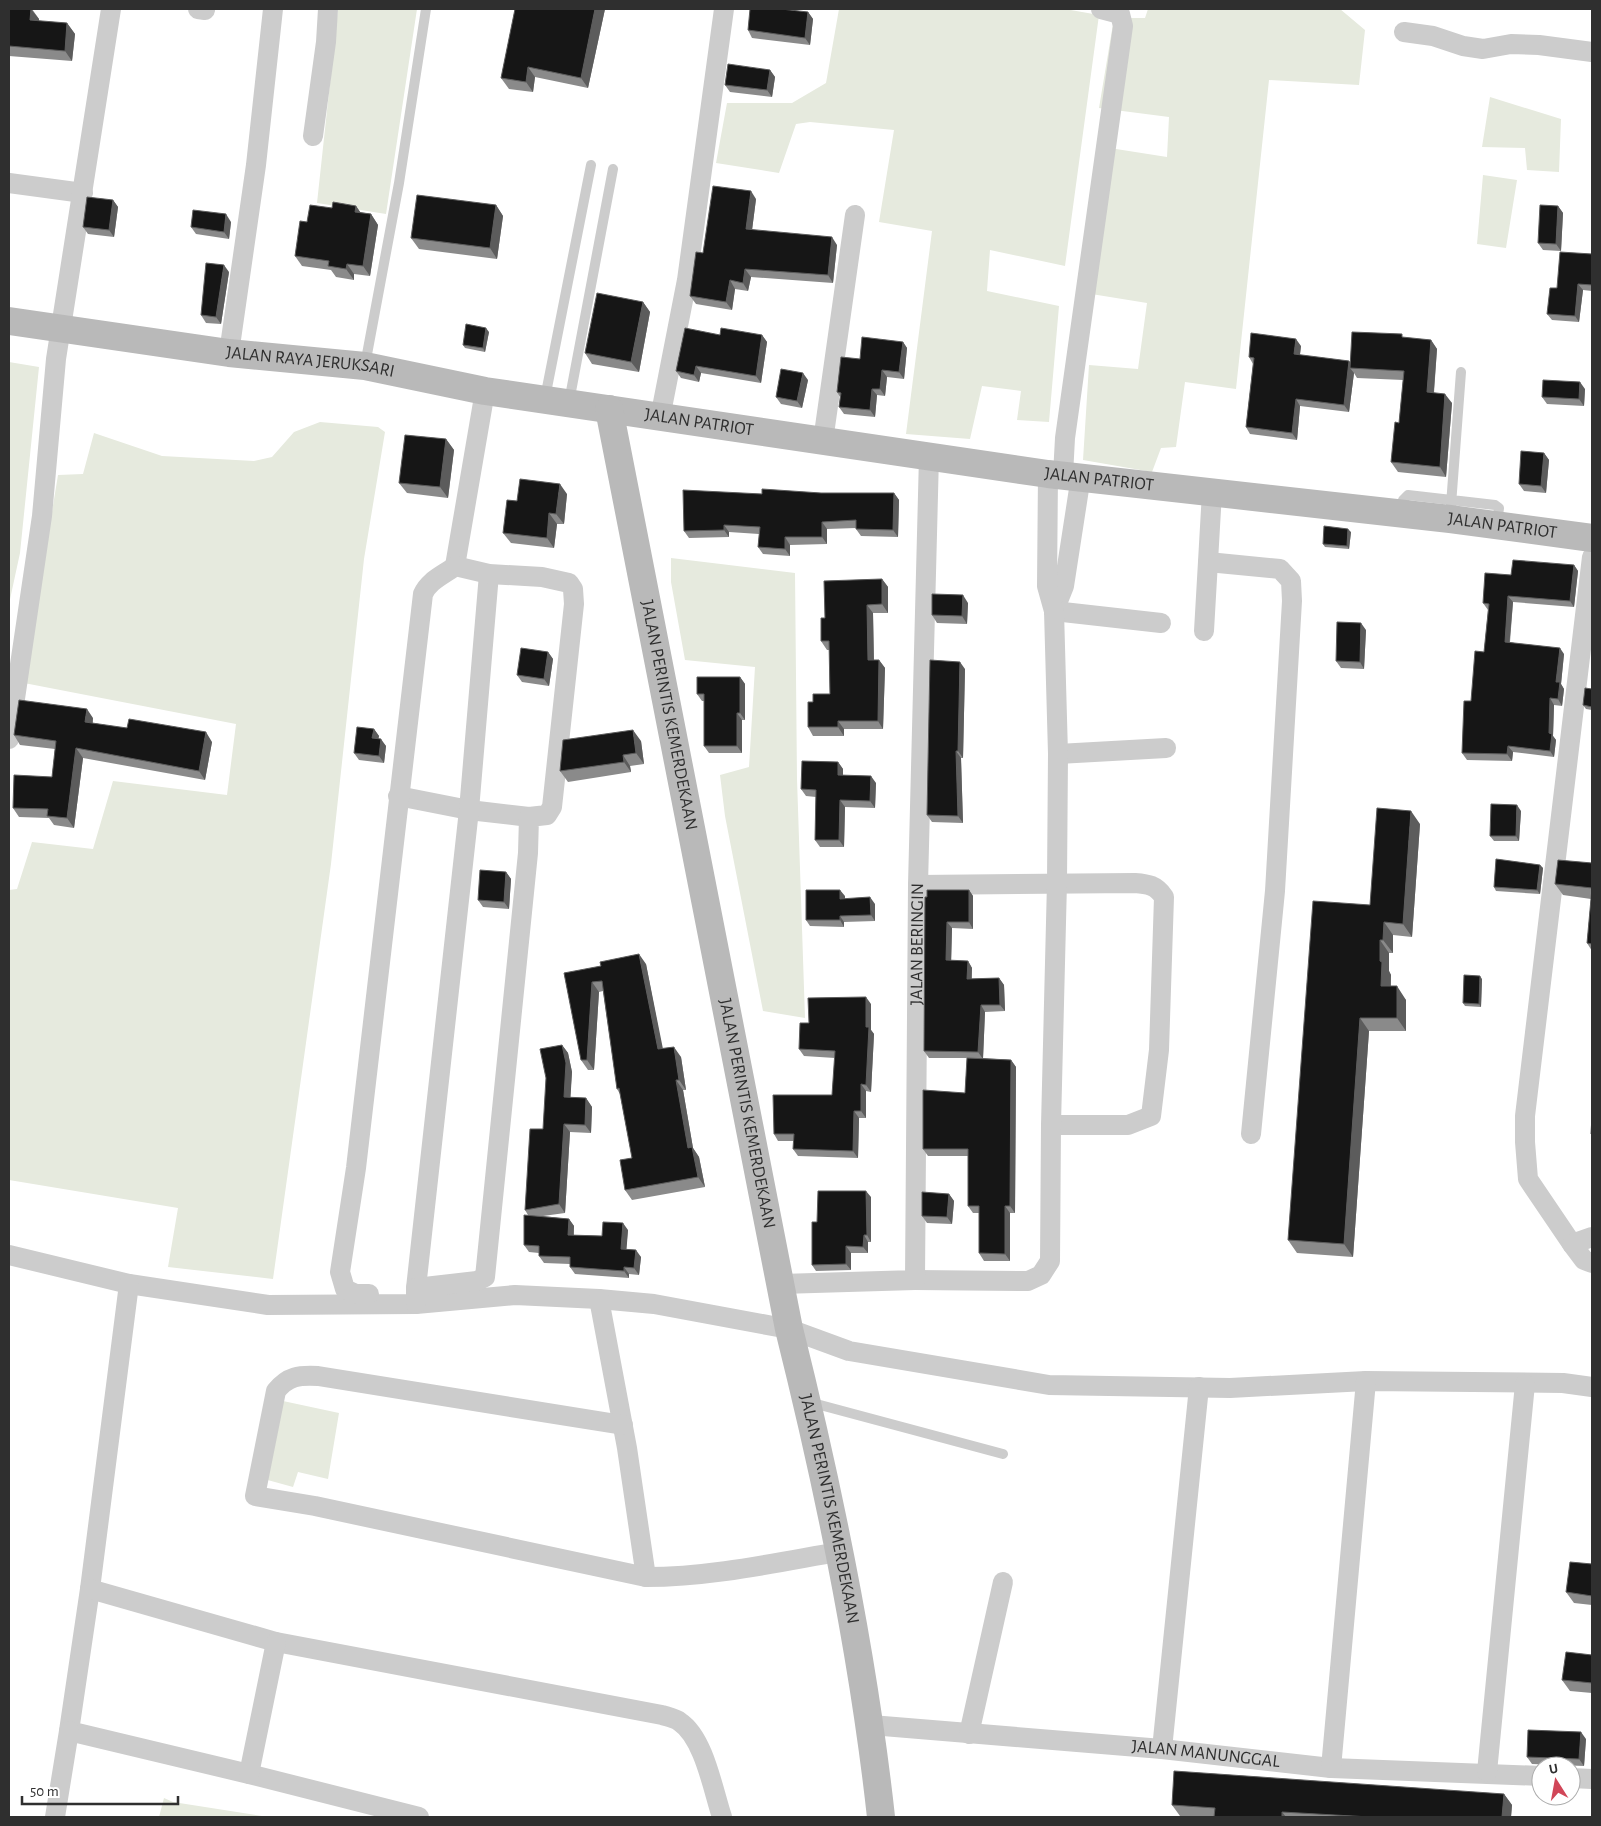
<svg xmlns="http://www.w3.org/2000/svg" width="1601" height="1826" viewBox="0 0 1601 1826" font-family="'Alegreya Sans',sans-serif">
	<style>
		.green { fill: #e6eade }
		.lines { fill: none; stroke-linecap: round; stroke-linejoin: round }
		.lane { stroke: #ccc; stroke-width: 10 }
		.street { stroke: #ccc; stroke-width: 20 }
		.secondary { stroke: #b9b9b9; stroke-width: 28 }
		.wall { fill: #8a8a8a }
		.shaded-wall { fill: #5c5c5c }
		.building { fill: #161616; stroke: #5c5c5c }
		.labels { text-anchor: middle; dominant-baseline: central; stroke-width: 5; stroke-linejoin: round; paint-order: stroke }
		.street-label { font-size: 18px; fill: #2f2f2f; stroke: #fff }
	</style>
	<rect width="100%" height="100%" fill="#fff"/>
	<!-- green -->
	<path class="green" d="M338 9H417L386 214 317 203Z
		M839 9H1065L1099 15 1065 266 990 250 987 291 1059 306 1049 422 1017 420 1021 391 982 386 970 439 906 434 932 231 879 222 894 130 810 122 796 124 779 173 716 163 727 103H792L826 83Z
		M1148 9H1340L1365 30 1359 85 1269 80 1236 389 1185 382 1176 447 1161 448 1152 472 1083 460 1089 365 1138 369 1147 303 1079 292 1097 146 1167 157 1169 117 1099 108 1114 18H1145Z
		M1490 97 1561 119 1559 172 1527 170 1525 148 1482 147Z
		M1483 175 1517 180 1506 248 1477 244Z
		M9 362 39 367 20 553 9 604Z
		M320 422 378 427 385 432 364 559 331 864 273 1279 168 1267 178 1208 9 1180V890L17 889 32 842 93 849 113 781 227 795 236 724 24 683 58 475 83 474 94 433 162 456 254 461 272 457 294 432Z
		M671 558 795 573 797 779 805 1018 763 1011 725 816 720 775 749 767 755 667 685 660 671 582Z
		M283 1401 339 1413 328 1479 298 1472 293 1487 264 1479Z
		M164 1798 173 1802 268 1817H159Z"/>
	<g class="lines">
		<!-- lane -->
		<path class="lane" d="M365 365 399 183 426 9
			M545 398 591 165
			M569 402 613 169
			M1401 512 1403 500 1408 495 1495 505 1499 508 1497 523
			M1450 518 1461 372
			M809 1402 1003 1454"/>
		<!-- street -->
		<g class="street">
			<path d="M198 9 205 10"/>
			<path d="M1404 32 1433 36 1463 46 1483 49 1511 44 1539 45 1592 52"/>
			<path d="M313 136 326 42 328 9"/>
			<path d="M9 183 83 193"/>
			<path d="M229 353 256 165 273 9"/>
			<path d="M660 418 687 280 724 9"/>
			<path d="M823 441 855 215"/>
			<path d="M1063 475 1065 438 1123 26 1120 14 1101 9"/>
			<path d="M1592 557 1525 1116V1142L1528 1179 1572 1244 1584 1260 1592 1263"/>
			<path d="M1208 562 1280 569 1291 581 1292 601 1275 891 1251 1134"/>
			<path d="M1054 611 1064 586 1081 476"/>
			<path d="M1054 611 1161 623"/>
			<path d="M1204 631 1212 492"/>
			<path d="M9 739 42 516 56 359 111 9"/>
			<path d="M1058 754 1166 748"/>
			<path d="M398 796 469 810 529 817"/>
			<path d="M918 885 1135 883C1148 884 1156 885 1164 897L1159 1050 1151 1116 1128 1125H1051"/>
			<path d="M1572 1244 1592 1237"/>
			<path d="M9 1255 129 1284 268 1305 416 1304 515 1295 599 1299 654 1304 789 1329 849 1351 1049 1385 1230 1388 1366 1381 1563 1383 1592 1387"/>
			<path d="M915 1280 1028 1281 1041 1275 1050 1261 1051 1125 1057 882 1058 754 1054 611 1047 586 1048 474"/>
			<path d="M129 1284 90 1589 69 1731 249 1774 419 1817"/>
			<path id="s1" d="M781 1284 915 1280 918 885 929 456"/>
			<path d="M416 1288 469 810 489 574"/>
			<path d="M369 1294H356L345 1289 340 1272 356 1168 423 594C429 580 444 575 455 566L485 391"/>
			<path d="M599 1299 627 1448 646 1577"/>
			<path d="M416 1304V1288L477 1281 485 1277 528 853 529 817 547 815 552 807 574 604 573 589 569 583 542 577 489 574 455 566"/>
			<path d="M623 1425 318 1376C299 1375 288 1376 276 1391L255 1496 315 1506 646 1577C710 1577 774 1563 838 1552"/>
			<path d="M90 1589 276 1642 662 1715C668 1717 675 1718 680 1722 704 1738 713 1790 722 1817"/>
			<path id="s2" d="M871 1725 1162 1749 1331 1768 1541 1776"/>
			<path d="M969 1734 1003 1582"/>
			<path d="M1162 1749 1199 1387"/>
			<path d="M1331 1768 1366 1381"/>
			<path d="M1487 1772 1525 1384"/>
			<path d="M249 1774 276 1642"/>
			<path d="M1571 1778 1592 1779"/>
			<path d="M55 1817 69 1731"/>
		</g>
		<!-- secondary -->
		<g class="secondary">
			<path id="s3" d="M9 321 229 353 365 366 485 391 1048 474 1450 519 1592 538"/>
			<path id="s4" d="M609 409 789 1329C829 1489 863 1653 881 1817"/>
		</g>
	</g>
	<!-- wall -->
	<path class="wall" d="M9 9H32L39 19V21L67 23 75 34 72 61 9 56Z
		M515 9H605L588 88 535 77 533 92 509 89 501 78Z
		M808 12 813 19 810 45 752 38 748 30Z
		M770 70 775 77 772 97 730 92 725 85Z
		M756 199 752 230 837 245 833 283 751 277 748 291 735 289 732 310 696 304 690 296 703 253Z
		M113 200 118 207 114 237 88 234 83 227Z
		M496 205 503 216 497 259 419 249 411 238Z
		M356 206 360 212 371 214 378 225 370 276 354 274V280L336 277 331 270 302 266 295 256 307 222 332 208Z
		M1558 206 1563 213 1561 251 1543 250 1538 243Z
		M231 222 229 239 196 234 191 227Z
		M1592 254V291L1583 290 1579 322 1552 320 1547 314 1557 288Z
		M229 272 221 324 206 323 201 315Z
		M643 302 650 312 639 372 592 364 585 353Z
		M489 332 485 352 465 348 463 345Z
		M720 335H762L767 342 761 383 701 373 699 382 681 378 676 371Z
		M1405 338 1431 340 1437 349 1434 393 1452 403 1446 477 1398 472 1391 462 1399 423 1403 380 1357 378 1354 373 1349 412 1300 406 1297 440 1250 434 1246 427 1253 364 1249 357 1301 346 1300 355 1349 361 1350 362Z
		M903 342 907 348 904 379 887 377 885 396 877 395 875 417 844 414 839 407 840 397 837 392 860 359Z
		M808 380 802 408 781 404 776 397Z
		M1585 389 1584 406 1547 404 1542 397Z
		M446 439 454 450 448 498 407 493 399 483Z
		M1544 453 1549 460 1546 493 1524 491 1519 484Z
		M821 493H894L899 500 898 537 861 536 856 529V528L827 529V544L790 545V556L763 554 758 547 759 534 729 532V537L689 538 684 531Z
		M567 494 564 524H557L554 548 511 543 503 533 517 501Z
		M1351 532 1349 549 1325 547 1323 544Z
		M1574 565 1578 571 1574 607 1513 602 1510 642 1564 654 1561 684 1564 689 1562 706 1554 705 1553 736 1556 740 1554 757 1513 752 1512 761 1467 760 1462 753 1471 701 1484 652 1488 610 1483 603 1511 575Z
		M882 579 888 587V613H873L874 660H879L885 668 883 729H844V736H813L808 727 813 702 830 694 829 650H827L821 641 825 618Z
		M968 603 967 624 937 623 932 615Z
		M1366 630 1364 669 1341 668 1336 661Z
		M548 652 553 659 549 686 522 682 517 675Z
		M965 669 963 758H961L963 823 932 822 927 815Z
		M740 677 745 684V720H742V753H709L704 746V701H702L697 694Z
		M1592 689V710L1586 709 1583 705Z
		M93 718V723L212 742 205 780 83 758 74 828 54 825 49 818 19 817 13 808 52 777 55 749 20 745 14 735Z
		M374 729 379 736 378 739 386 746 384 763 359 760 354 753Z
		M641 741 644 764 630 766 631 772 568 782 560 771Z
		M838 762 843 769V775L876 783 875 808 845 807 844 847H820L815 840 816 797 806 796 801 789Z
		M1521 811 1519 841H1494L1490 836Z
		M1420 824 1412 937 1393 935V953H1389V971L1391 975V986L1406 1000V1031H1369L1353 1257 1297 1253 1288 1240 1370 905Z
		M1592 863V951L1587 943 1591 899 1563 895 1555 884Z
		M1540 865 1543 868 1540 894 1496 891 1494 887Z
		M506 872 511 879 509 909 483 907 478 900Z
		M969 890 973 896V929L952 928 951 961H968L972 968V979L999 978 1004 985 1005 1011 985 1012 983 1058 1011 1060 1016 1067 1015 1213H1010V1261H984L979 1253V1213H973L968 1206V1156H928L923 1149 965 1093 967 1058H929L924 1051 925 897Z
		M845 896V899L875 904V921L844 922V927L810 926 806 920Z
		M646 964 662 1048 681 1057 686 1090H683L693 1148 699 1157 705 1187 632 1200 625 1190 632 1158 620 1094 617 1089 603 991 599 992 594 1070H588L581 1060 564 973Z
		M1482 979 1481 1007 1465 1006 1463 1003Z
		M871 1004V1030L874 1034 871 1092 866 1091V1118H859L858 1158 798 1156 793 1149 794 1141H778L774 1134 832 1095 835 1058 804 1056 799 1049 809 1023Z
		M562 1045 568 1053 572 1072 570 1098H586L592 1107 591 1133 570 1132 565 1213 543 1216 569 1219 574 1226V1235L602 1236 628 1230 626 1249 641 1257 639 1275 629 1274V1278L575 1274 570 1267V1264L544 1263 539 1256V1253L529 1252 524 1245 528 1215 525 1210Z
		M949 1194 954 1201 952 1224 927 1223 922 1216Z
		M871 1197V1242H868V1253H851V1270L816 1271 812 1265 817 1222Z
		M1592 1564V1605L1574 1603 1566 1592Z
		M1592 1655V1693L1570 1691 1562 1680Z
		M1586 1739 1584 1766 1532 1764 1527 1757Z
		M1504 1794 1512 1805 1511 1817H1193L1180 1816 1172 1805Z"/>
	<!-- shaded-wall -->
	<path class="shaded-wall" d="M31 9 39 19 38 30 30 20Z
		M595 9H605L588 88 581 78Z
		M808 12 813 19 810 45 805 38Z
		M67 23 75 34 72 61 65 51Z
		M528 67 535 77 533 92 526 82Z
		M770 70 775 77 772 97 767 90Z
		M751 191 756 199 751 238 746 229Z
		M113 200 118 207 114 237 109 230Z
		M496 205 503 216 497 259 490 248Z
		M356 206 363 216 355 212Z
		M1558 206 1563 213 1561 251 1556 244Z
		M226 214 231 222 229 239 224 232Z
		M371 214 378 225 370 276 363 266Z
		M832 237 837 245 833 283 828 275Z
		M347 264 354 274V280L346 269Z
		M224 265 229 272 221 324 216 317Z
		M745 269 751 277 748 291 743 283Z
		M730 280 735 289 732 310 726 302Z
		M1578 284 1583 290 1579 322 1575 316Z
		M643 302 650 312 639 372 631 362Z
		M486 328 489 332 485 352 483 348Z
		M762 335 767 342 761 383 756 376Z
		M1296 339 1301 346 1299 361 1294 354Z
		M1431 340 1437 349 1433 402 1427 392Z
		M903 342 907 348 904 379 899 372Z
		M1349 361 1354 368H1350L1354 373 1349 412 1344 405Z
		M696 366 701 373 699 382 694 375Z
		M882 370 887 377 885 396 880 389Z
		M803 373 808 380 802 408 797 401Z
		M1580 382 1585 389 1584 406 1579 399Z
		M872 389 877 395 875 417 870 410Z
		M1445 394 1452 403 1446 477 1440 467Z
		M1296 399 1300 406 1297 440 1292 433Z
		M446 439 454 450 448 498 440 487Z
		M1544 453 1549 460 1546 493 1541 486Z
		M560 484 567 494 564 524 556 514Z
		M894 493 899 500 898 537 893 530Z
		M549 513 557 524 554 548 547 538Z
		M822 522 827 529V544L822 537Z
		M724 525 729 532V537L724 530Z
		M1348 529 1351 532 1349 549 1347 546Z
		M785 537 790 545V556L785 549Z
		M1574 565 1578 571 1574 607 1570 601Z
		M882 579 888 587V613L882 604Z
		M963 595 968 603 967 624 962 616Z
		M1508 596 1513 602 1509 648 1505 642Z
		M867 605 873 613 874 668 868 660Z
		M1361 623 1366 630 1364 669 1360 662Z
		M1560 648 1564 654 1561 684 1564 689 1562 706 1558 699 1556 682Z
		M548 652 553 659 549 686 544 679Z
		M879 660 885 668 883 729 878 721Z
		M960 662 965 669 963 758 958 751Z
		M740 677 745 684V720L740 713Z
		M1550 698 1554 705 1553 736 1556 740 1554 757 1550 751 1549 733Z
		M87 709 93 718 91 731 85 722Z
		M737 713 742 720V753L737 746Z
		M838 721 844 729V736L838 727Z
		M374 729 379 736 377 745 372 738Z
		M633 730 641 741 644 764 636 753Z
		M206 732 212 742 205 780 199 771Z
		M381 739 386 746 384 763 379 756Z
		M1508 746 1513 752 1512 761 1507 754Z
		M76 748 83 758 74 828 67 818Z
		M956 751 961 758 963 823 958 816Z
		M623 755 630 766 631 772 624 762Z
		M838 762 843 769V782L838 775Z
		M871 776 876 783 875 808 870 801Z
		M840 800 845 807 844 847 839 840Z
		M1517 805 1521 811 1519 841 1516 836Z
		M1411 811 1420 824 1412 937 1403 924Z
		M1540 865 1543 868 1540 894 1537 890Z
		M506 872 511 879 509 909 504 902Z
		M840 890 845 896V905L840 899Z
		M969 890 973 896V929L969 922Z
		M870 897 875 904V921L871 915Z
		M840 916 844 922V927L840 920Z
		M947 922 952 928 951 967 946 960Z
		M1384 922 1393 935V953L1383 940Z
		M1380 940 1389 953V971L1391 975 1390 1000 1381 986 1380 961Z
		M639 954 646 964 665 1059 658 1049Z
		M968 961 972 968 971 985 967 979Z
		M1480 976 1482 979 1481 1007 1479 1004Z
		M999 978 1004 985 1005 1011 1000 1005Z
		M592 982 599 992 594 1070 587 1060Z
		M1397 986 1406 1000V1031L1397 1018Z
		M866 997 871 1004V1030L874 1034 871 1092 866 1085Z
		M981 1005 985 1012 983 1059 978 1052Z
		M1360 1018 1369 1031 1353 1257 1344 1244Z
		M562 1045 568 1053 572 1072 570 1106 564 1097Z
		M674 1047 681 1057 686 1090 679 1080Z
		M1011 1060 1016 1067 1015 1213 1010 1206Z
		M676 1080 683 1090 693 1148 699 1157 705 1187 698 1177 688 1148Z
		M861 1084 866 1091V1118L861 1111Z
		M586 1098 592 1107 591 1133 585 1125Z
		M854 1111 859 1118 858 1158 853 1151Z
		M564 1124 570 1132 565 1213 559 1204Z
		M866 1191 871 1197V1242L867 1235Z
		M949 1194 954 1201 952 1224 947 1217Z
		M1005 1206 1010 1213V1261L1005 1254Z
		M569 1219 574 1226 573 1242 568 1235Z
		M623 1223 628 1230 626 1256 621 1249Z
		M864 1235 868 1242V1253L863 1247Z
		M846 1246 851 1253V1270L846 1264Z
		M636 1250 641 1257 639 1275 634 1268Z
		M624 1267 629 1274V1278L624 1271Z
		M1581 1732 1586 1739 1584 1766 1579 1759Z
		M1504 1794 1512 1805 1511 1817H1502Z
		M1282 1812 1286 1817H1282Z"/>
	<!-- building -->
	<path class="building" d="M9 9H31L30 20 67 23 65 51 9 46Z
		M515 9H595L581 78 528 67 526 82 501 78Z
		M750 9H781L808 12 805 38 748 30Z
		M728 64 770 70 767 90 725 85Z
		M713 186 751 191 746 229 832 237 828 275 745 269 743 283 730 280 726 302 690 296 696 252 703 253Z
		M417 195 496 205 490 248 411 238Z
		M87 197 113 200 109 230 83 227Z
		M333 202 356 206 355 212 371 214 363 266 347 264 346 269 328 266 329 261 295 256 300 221 307 222 310 205 332 208Z
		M1540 205 1558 206 1556 244 1538 243Z
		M193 210 226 214 224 232 191 227Z
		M1560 252 1592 254V285L1578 284 1575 316 1547 314 1550 288H1557Z
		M206 263 224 265 216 317 201 315Z
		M597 293 643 302 631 362 585 353Z
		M466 324 486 328 483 348 463 345Z
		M685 328 720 335 721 328 762 335 756 376 696 366 694 375 676 371Z
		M1352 332 1402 334V337L1431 340 1427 392 1445 394 1440 467 1391 462 1395 422 1399 423 1404 371 1350 368Z
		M1251 333 1296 339 1294 354 1349 361 1344 405 1296 399 1292 433 1246 427 1254 358 1249 357Z
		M862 337 903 342 899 372 882 370 880 389H872L870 410 839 407 841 393 837 392 841 357 860 359Z
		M781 369 803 373 797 401 776 397Z
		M1543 380 1580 382 1579 399 1542 397Z
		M405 435 446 439 440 487 399 483Z
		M1521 451 1544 453 1541 486 1519 484Z
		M520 479 560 484 556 514 549 513 547 538 503 533 507 500 517 501Z
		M762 489 821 493H894L893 530 856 529V520L822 522V537H785V549L758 547 760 527 724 525V530L684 531 683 490 762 494Z
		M1324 526 1348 529 1347 546 1323 544Z
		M1513 560 1574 565 1570 601 1508 596 1505 642 1560 648 1556 682H1560L1558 699 1550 698 1549 733 1552 734 1550 751 1508 746 1507 754 1462 753 1464 701H1471L1475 651 1484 652 1489 604 1483 603 1485 573 1511 575Z
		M882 579V604L867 605 868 660H879L878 721H838V727H808V702H813V694H830L829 641H821V618H825L824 581Z
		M932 594 963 595 962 616 932 615Z
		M1337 622 1361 623 1360 662 1336 661Z
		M521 648 548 652 544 679 517 675Z
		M930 660 960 662 958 751H956L958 816 927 815Z
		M697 677H740V713H737V746H704V694H697Z
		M1585 688 1592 689V707L1583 705Z
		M19 700 87 709 85 722 127 728 129 719 206 732 199 771 76 748 67 818 47 816 48 809 13 808 14 775 52 777 56 741 14 735Z
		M357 727 374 729 372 738 381 739 379 756 354 753Z
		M633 730 636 753 623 755 624 762 560 771 563 740Z
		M802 761 838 762V775L871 776 870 801 840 800 839 840H815L816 790 801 789Z
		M1491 804 1517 805 1516 836H1490Z
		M1377 808 1411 811 1403 924 1384 922 1383 940H1380V961L1382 962 1381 986H1397V1018H1360L1344 1244 1288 1240 1313 901 1370 905Z
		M1496 859 1540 865 1537 890 1494 887Z
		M1558 860 1592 863V944L1587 943 1592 888 1555 884Z
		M480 870 506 872 504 902 478 900Z
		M806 890H840V899L870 897 871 915 840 916V920H806Z
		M927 890H969V922H947L946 960 968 961 967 979 999 978 1000 1005H981L978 1052 924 1051 925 897H927Z
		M639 954 658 1049 674 1047 679 1080H676L688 1148 692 1147 698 1177 625 1190 620 1160 632 1158 619 1088 617 1089 602 981 592 982 587 1060H581L564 973 601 966 600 962Z
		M1464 975 1480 976 1479 1004 1463 1003Z
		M866 997V1027H869L866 1085 861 1084V1111H854L853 1151 793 1149 794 1134H774L773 1095H832L835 1051 799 1049 800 1023H809L808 998Z
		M562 1045 566 1063 564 1097 586 1098 585 1125 564 1124 559 1204 525 1210 530 1129H543L546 1078 540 1049Z
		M967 1058 1011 1060 1010 1206H1005V1254L979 1253V1206H968V1149H923V1090L965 1093Z
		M1592 1116V1134H1591Z
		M818 1191H866L867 1235H864L863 1247 846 1246V1264L812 1265V1222H817Z
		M922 1192 949 1194 947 1217 922 1216Z
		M524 1215 569 1219 568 1235 602 1236 603 1222 623 1223 621 1249 636 1250 634 1268 624 1267V1271L570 1267V1257L539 1256V1246L524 1245Z
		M1570 1562 1592 1564V1596L1566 1592Z
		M1566 1652 1592 1655V1683L1562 1680Z
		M1528 1730 1581 1732 1579 1759 1527 1757Z
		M1174 1771 1504 1794 1502 1817H1370L1282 1812V1817H1214L1215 1808 1172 1805Z"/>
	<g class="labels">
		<!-- street labels -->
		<g class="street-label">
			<text stroke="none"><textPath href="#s3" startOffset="304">JALAN RAYA JERUKSARI</textPath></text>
			<text stroke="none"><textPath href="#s3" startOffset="698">JALAN PATRIOT</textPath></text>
			<text stroke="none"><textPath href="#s3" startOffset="1102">JALAN PATRIOT</textPath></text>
			<text stroke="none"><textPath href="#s3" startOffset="1508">JALAN PATRIOT</textPath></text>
			<text stroke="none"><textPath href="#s4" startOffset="312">JALAN PERINTIS KEMERDEKAAN</textPath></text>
			<text stroke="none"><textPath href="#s1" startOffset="470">JALAN BERINGIN</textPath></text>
			<text stroke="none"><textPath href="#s4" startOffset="718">JALAN PERINTIS KEMERDEKAAN</textPath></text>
			<text stroke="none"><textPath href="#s4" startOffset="1122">JALAN PERINTIS KEMERDEKAAN</textPath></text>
			<text stroke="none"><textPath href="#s2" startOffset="336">JALAN MANUNGGAL</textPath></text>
		</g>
	</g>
	<!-- border -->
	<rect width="1601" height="1826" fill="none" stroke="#2f2f2f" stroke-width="20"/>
	<!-- north arrow -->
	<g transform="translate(1556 1781) rotate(349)"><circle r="24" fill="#ffffff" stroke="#acacac"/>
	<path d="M0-4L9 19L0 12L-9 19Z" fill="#d14658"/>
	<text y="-8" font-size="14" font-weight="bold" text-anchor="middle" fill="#2f2f2f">U</text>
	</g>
	<!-- scale -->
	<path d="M22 1796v8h156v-8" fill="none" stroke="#2f2f2f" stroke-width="2.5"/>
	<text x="30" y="1796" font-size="15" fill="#2f2f2f" stroke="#ffffff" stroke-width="4" paint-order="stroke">50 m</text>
</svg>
